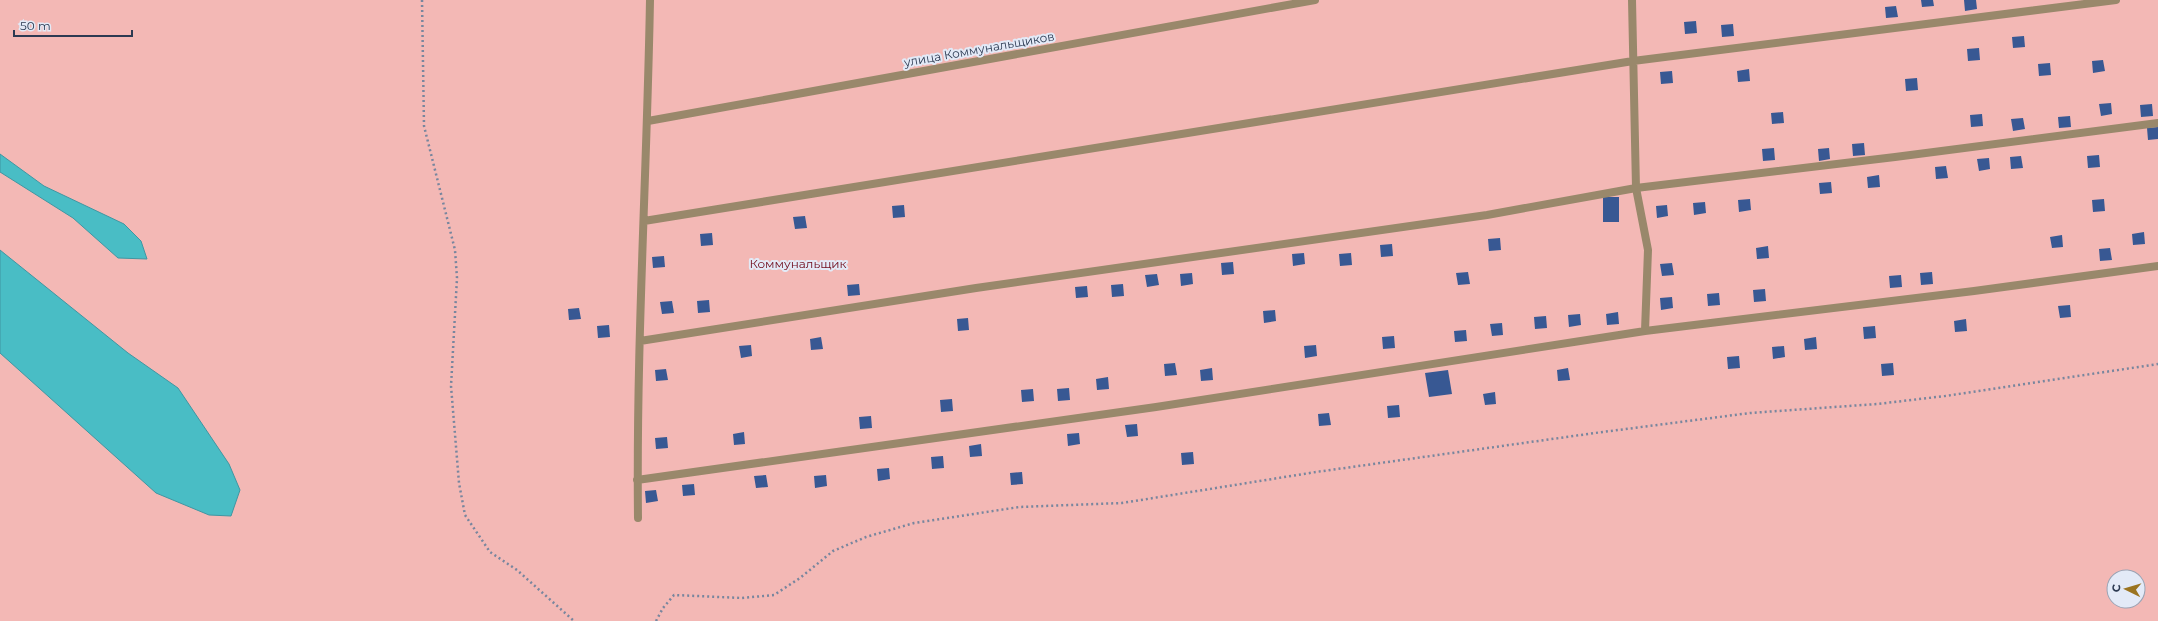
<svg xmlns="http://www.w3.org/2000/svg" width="2158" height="621" viewBox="0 0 2158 621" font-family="Montserrat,sans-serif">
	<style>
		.green { fill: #f3b8b5; fill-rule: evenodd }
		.water { fill: #49bdc5; stroke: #4096a2 }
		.building { fill: #385893 }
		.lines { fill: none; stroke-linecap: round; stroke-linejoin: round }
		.path { stroke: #78869e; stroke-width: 2.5; stroke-dasharray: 2 3; stroke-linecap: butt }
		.street { stroke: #99886b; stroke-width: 8 }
		.labels { text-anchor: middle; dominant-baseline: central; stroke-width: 4; stroke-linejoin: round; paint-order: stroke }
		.street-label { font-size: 12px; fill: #2c3a52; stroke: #e3eaf7 }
		.park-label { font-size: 12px; fill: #6f0717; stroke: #e3eaf7 }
	</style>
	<rect width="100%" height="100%" fill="#cfddf6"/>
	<!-- green -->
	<path class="green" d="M0 0H2158V621H0ZM2114 577H2138V601H2114Z"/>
	<!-- water -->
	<path class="water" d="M0 154 44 186 124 224 141 241 147 259 118 258 73 218 0 172Z
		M0 250 128 353 178 388 229 464 240 490 231 516 209 515 156 493 0 353Z"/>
	<!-- building -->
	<path class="building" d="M1921 0H1933L1934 6 1922 7Z
		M1964 0H1976L1977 9 1965 11Z
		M1896 6 1898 17 1886 18 1885 7Z
		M1696 21 1697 33 1685 34 1684 22Z
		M1733 24 1734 36 1722 37 1721 25Z
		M2024 36 2025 47 2013 48 2012 37Z
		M1979 48 1980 60 1968 61 1967 49Z
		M2103 60 2105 71 2093 73 2092 61Z
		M2050 63 2051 75 2039 76 2038 64Z
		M1749 69 1750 81 1738 82 1737 71Z
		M1672 71 1673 83 1661 84 1660 72Z
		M1917 78 1918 90 1906 91 1905 79Z
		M2111 103 2112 114 2101 116 2099 104Z
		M2152 104 2153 116 2141 117 2140 105Z
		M1783 112 1784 123 1772 124 1771 113Z
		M1982 114 1983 126 1971 127 1970 115Z
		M2070 116 2071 127 2059 128 2058 117Z
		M2023 118 2025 129 2013 131 2011 119Z
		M2158 127V139L2148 140 2147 128Z
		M1864 143 1865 155 1853 156 1852 144Z
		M1774 148 1775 160 1763 161 1762 149Z
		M1829 148 1830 159 1819 161 1818 149Z
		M2099 155 2100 167 2088 168 2087 156Z
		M2021 156 2023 168 2011 169 2010 157Z
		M1989 158 1990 169 1979 171 1977 159Z
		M1946 166 1948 178 1936 179 1935 167Z
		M1879 175 1880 187 1868 188 1867 177Z
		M1831 182 1832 193 1820 194 1819 183Z
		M1603 197H1619V222H1603Z
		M1750 199 1751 210 1739 212 1738 200Z
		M2104 199 2105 211 2093 212 2092 200Z
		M1705 202 1706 213 1694 215 1693 203Z
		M904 205 905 217 893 218 892 206Z
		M1667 205 1668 216 1657 218 1656 206Z
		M805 216 807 228 795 229 793 217Z
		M2144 232 2145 244 2133 245 2132 234Z
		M712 233 713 245 701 246 700 234Z
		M2062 235 2063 247 2052 248 2050 237Z
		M1500 238 1501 250 1489 251 1488 239Z
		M1392 244 1393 256 1381 257 1380 245Z
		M1768 246 1769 258 1757 259 1756 248Z
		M2110 248 2112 260 2100 261 2099 249Z
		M1304 253 1305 264 1293 266 1292 254Z
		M1351 253 1352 265 1340 266 1339 254Z
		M664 256 665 267 653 268 652 257Z
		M1233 262 1234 274 1222 275 1221 263Z
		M1672 263 1674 275 1662 276 1660 264Z
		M1468 272 1470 284 1458 285 1456 273Z
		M1932 272 1933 284 1921 285 1920 273Z
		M1192 273 1193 284 1181 286 1180 274Z
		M1157 274 1159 285 1147 287 1145 275Z
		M1901 275 1902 287 1890 288 1889 276Z
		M859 284 860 295 848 296 847 285Z
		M1123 284 1124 296 1112 297 1111 285Z
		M1087 286 1088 297 1076 298 1075 287Z
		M1765 289 1766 301 1754 302 1753 290Z
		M1719 293 1720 305 1708 306 1707 294Z
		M1672 297 1673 308 1661 310 1660 298Z
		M709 300 710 312 698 313 697 301Z
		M672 301 674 313 662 314 660 302Z
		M2070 305 2071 317 2060 318 2058 306Z
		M579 308 581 319 569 320 568 309Z
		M1275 310 1276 321 1264 323 1263 311Z
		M1618 312 1619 324 1607 325 1606 314Z
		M1580 314 1581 325 1569 327 1568 315Z
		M1546 316 1547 328 1535 329 1534 317Z
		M968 318 969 330 958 331 957 319Z
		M1966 319 1967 331 1955 332 1954 321Z
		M1502 323 1503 335 1492 336 1490 324Z
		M609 325 610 337 598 338 597 326Z
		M1875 326 1876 338 1864 339 1863 327Z
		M1466 330 1467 341 1455 342 1454 331Z
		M1394 336 1395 348 1383 349 1382 337Z
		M821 337 823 349 811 350 810 339Z
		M1816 337 1817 349 1805 350 1804 339Z
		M751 345 752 356 741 358 739 346Z
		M1316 345 1317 356 1305 358 1304 346Z
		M1784 346 1785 357 1773 359 1772 347Z
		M1739 356 1740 368 1728 369 1727 357Z
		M1175 363 1177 375 1165 376 1164 364Z
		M1893 363 1894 375 1882 376 1881 364Z
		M1212 368 1213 380 1201 381 1200 370Z
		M1568 368 1570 380 1558 381 1557 370Z
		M666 369 668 380 656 381 655 370Z
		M1448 370 1452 394 1429 397 1425 373Z
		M1108 377 1109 389 1097 390 1096 379Z
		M1069 388 1070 400 1058 401 1057 389Z
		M1033 389 1034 401 1022 402 1021 390Z
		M1495 392 1496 404 1485 405 1483 394Z
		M952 399 953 411 941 412 940 400Z
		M1399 405 1400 417 1388 418 1387 406Z
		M1329 413 1331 425 1319 426 1318 414Z
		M871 416 872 428 860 429 859 417Z
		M1137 424 1138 436 1127 437 1125 425Z
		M744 432 745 444 734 445 733 434Z
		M1079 433 1080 444 1068 446 1067 434Z
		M667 437 668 448 656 449 655 438Z
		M981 444 982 456 970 457 969 446Z
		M1193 452 1194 464 1182 465 1181 453Z
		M943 456 944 468 932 469 931 457Z
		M889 468 890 479 878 481 877 469Z
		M1022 472 1023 484 1011 485 1010 473Z
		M766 475 768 487 756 488 754 476Z
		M826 475 827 486 815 488 814 476Z
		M694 484 695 495 683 496 682 485Z
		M656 490 658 501 646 503 645 491Z"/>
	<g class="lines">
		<!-- path -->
		<path class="path" d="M422 0 424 126 455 250 457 278 451 386 459 483 465 515 490 552 517 570 574 621
			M656 621 663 608 674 595 742 598 774 595 800 578 833 551 866 537 914 523 1019 507 1122 503 1316 472 1595 433 1750 413 1877 404 1945 396 2158 364"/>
		<!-- street -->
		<path class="street" d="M1632 0 1636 188 1648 250 1645 331
			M648 121 1315 0
			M644 221 1633 61 2116 0
			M640 341 976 288 1487 215 1636 188 1895 157 2158 123
			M637 480 1156 407 1645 331 1974 291 2158 266
			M638 518C636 345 647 173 650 0"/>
	</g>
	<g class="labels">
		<!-- street labels -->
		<g class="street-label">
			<text transform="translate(979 49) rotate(-10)">улица Коммунальщиков</text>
		</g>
		<!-- park labels -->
		<g class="park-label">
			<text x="798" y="263">Коммунальщик</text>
		</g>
	</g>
	<!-- north arrow -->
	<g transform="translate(2126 589) rotate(275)"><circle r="19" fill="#e3eaf7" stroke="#9aa4b5"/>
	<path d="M0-3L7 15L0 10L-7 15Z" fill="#9b7420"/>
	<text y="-6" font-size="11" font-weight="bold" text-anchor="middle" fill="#2c3a52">С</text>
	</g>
	<!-- scale -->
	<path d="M14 30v6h118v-6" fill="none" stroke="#2c3a52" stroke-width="2"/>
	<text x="20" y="30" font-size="12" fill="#2c3a52" stroke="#e3eaf7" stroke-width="3" paint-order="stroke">50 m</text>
</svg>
